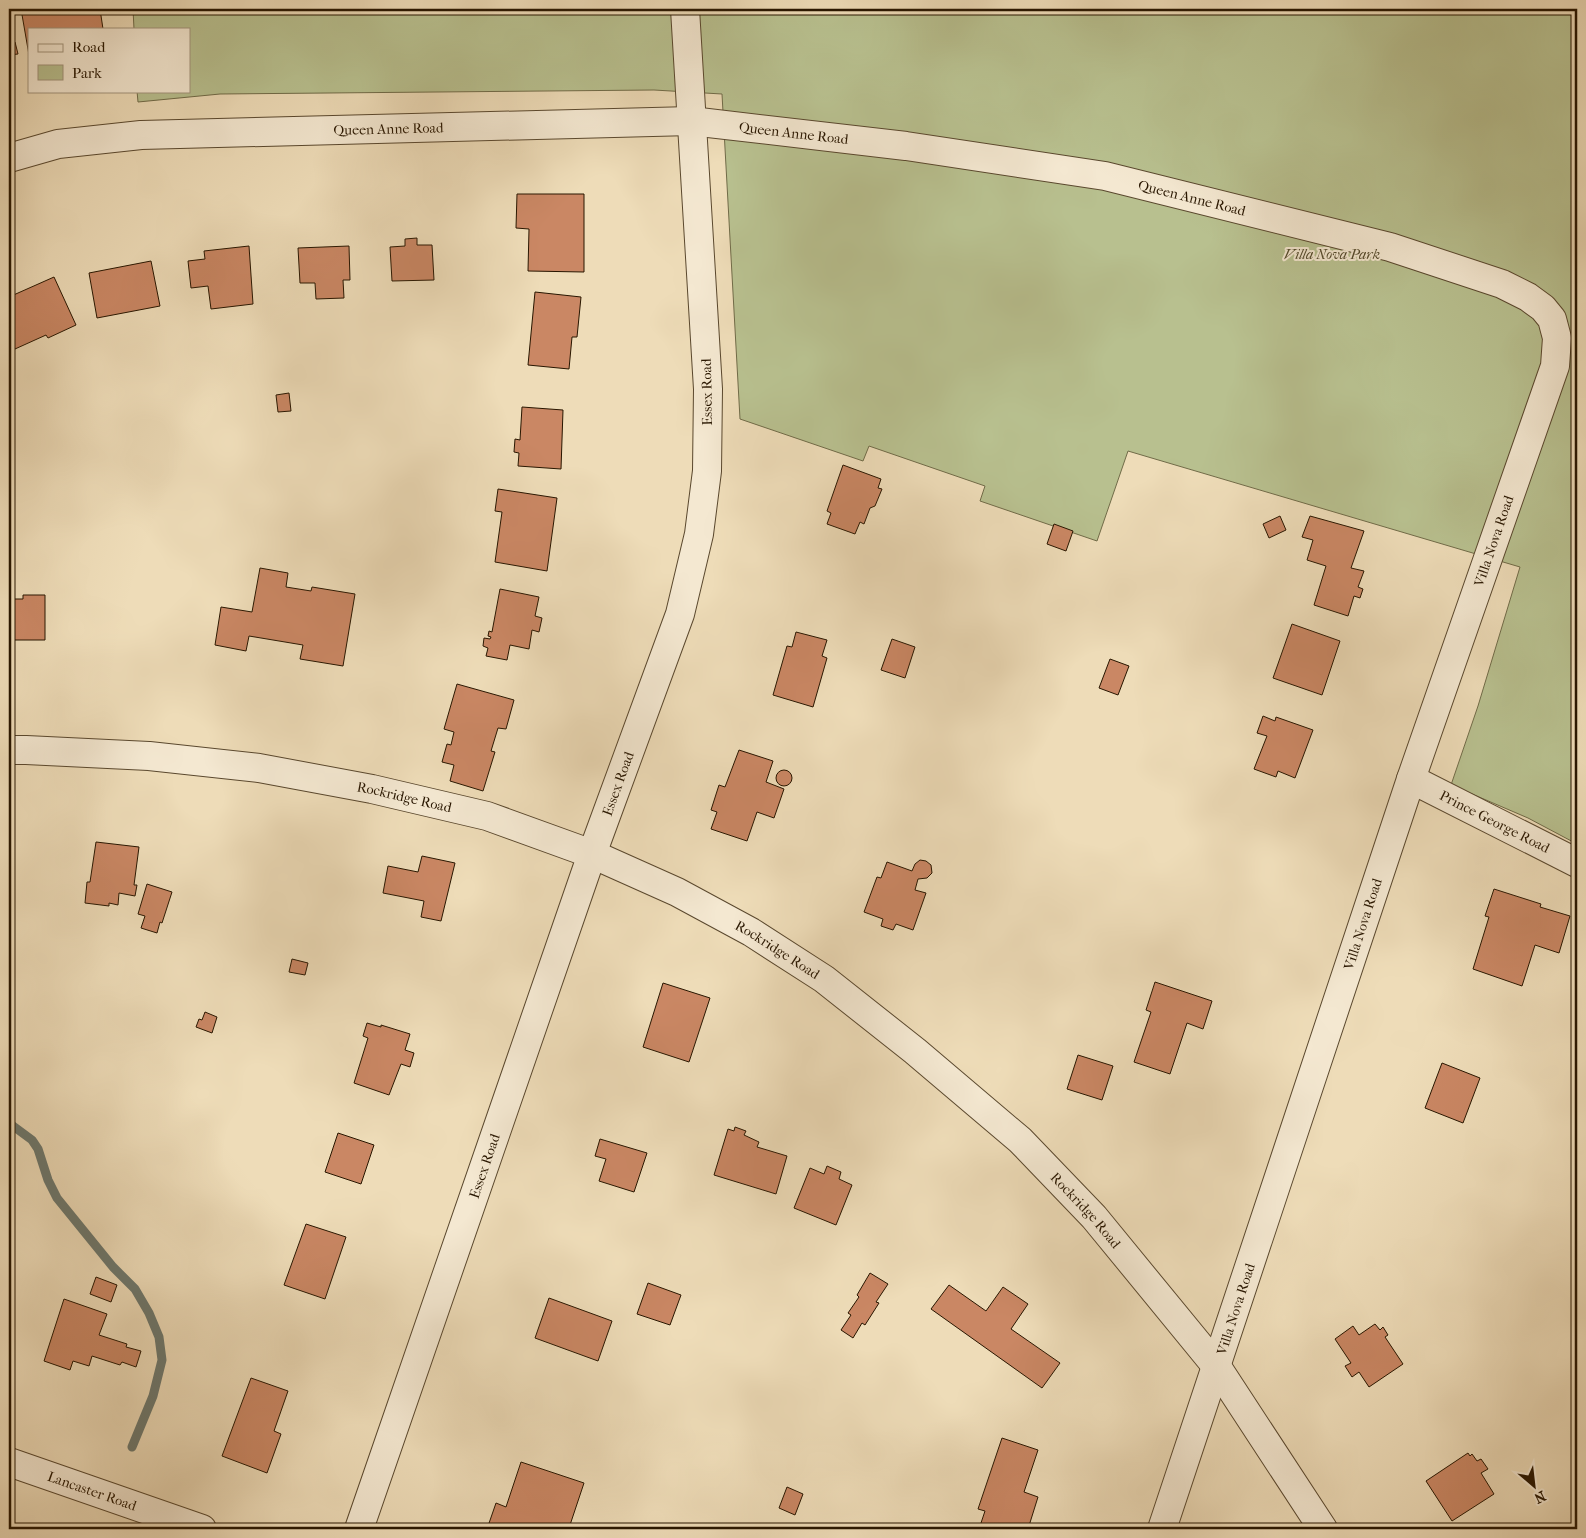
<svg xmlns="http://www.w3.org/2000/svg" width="1586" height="1538" viewBox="0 0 1586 1538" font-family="'IM FELL French Canon',serif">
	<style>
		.green { fill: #b8c08f; stroke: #706b48 }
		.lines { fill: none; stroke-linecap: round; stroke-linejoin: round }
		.stream { stroke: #6d786e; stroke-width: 9 }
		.building { fill: #ca8764; stroke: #281600 }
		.minor-casing { stroke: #5a482e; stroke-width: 30 }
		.tertiary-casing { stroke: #5a482e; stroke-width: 30 }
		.minor { stroke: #f4e8d1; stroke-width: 28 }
		.tertiary { stroke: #f4e8d1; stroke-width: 28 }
		.labels { text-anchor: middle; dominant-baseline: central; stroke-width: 4; stroke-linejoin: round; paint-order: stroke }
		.street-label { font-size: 14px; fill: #281600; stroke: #f4e8d1 }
		.park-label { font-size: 14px; font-style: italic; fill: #53492b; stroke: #f4e8d1 }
	</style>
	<rect width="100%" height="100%" fill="#eedcb8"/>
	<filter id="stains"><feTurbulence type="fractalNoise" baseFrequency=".004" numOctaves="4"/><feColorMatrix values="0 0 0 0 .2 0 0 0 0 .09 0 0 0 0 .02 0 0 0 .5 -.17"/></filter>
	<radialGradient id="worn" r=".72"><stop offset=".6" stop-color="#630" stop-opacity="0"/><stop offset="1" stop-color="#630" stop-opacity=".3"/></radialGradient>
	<!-- green -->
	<path class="green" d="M133 9H1577V844L1528 818 1451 785 1478 706 1520 567 1128 451 1097 541 980 501 985 486 869 446 863 461 740 419 722 94 654 90 220 94 138 102 137 91H189V29H134Z"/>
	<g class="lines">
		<!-- stream -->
		<path class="stream" d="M9 1123 32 1140 38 1149 48 1180 57 1198 113 1267 135 1289 149 1313 159 1337 162 1360 153 1396 132 1447"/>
	</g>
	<!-- building -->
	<path class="building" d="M21 9H100L103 29H29V55Z
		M9 42H15L18 54 9 55Z
		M517 194H584V272L528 271 529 229 516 228Z
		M417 238V245H432L434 280 392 281 390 247 405 246V239Z
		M249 246 253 304 211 309 208 286 191 288 188 261 205 259 204 251Z
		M349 246 350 280H343L344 298 316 299 315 283H300L298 248Z
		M151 261 160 306 97 318 89 273Z
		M54 277 76 325 48 338 46 335 15 349 9 335V297Z
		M535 292 581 297 577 337H572L569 369 528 365Z
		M289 393 291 411 278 412 276 395Z
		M522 407 563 410 561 469 518 466 519 453 514 452 515 439 520 440Z
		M843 465 881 479 878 488 882 489 875 506 870 508 864 524 860 522 855 534 827 524 831 513 827 511Z
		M498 489 557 498 547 571 495 562 502 512 495 511Z
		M1280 516 1286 530 1269 538 1263 524Z
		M1310 516 1364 531 1351 568 1364 571 1358 587 1363 589 1360 598 1354 596 1348 616 1314 605 1326 566 1307 560 1313 540 1302 537Z
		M1054 524 1073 531 1066 551 1047 544Z
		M260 568 288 573 286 587 311 591 312 587 355 594 343 666 300 659 303 645 249 636 246 651 215 645 221 607 252 612Z
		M500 589 539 597 535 616 542 618 539 632 532 630 529 649 510 645 507 660 486 656 488 648 483 646 484 638 490 639 491 637 488 636 489 631 492 632Z
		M23 595H45V640H9V599H23Z
		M1292 624 1340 641 1322 695 1273 678Z
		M796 632 827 640 822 656 827 658 813 707 773 695 787 646 792 647Z
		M892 639 915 647 905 678 881 670Z
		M1110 659 1129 666 1118 695 1099 688Z
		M457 684 514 700 506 729 498 728 491 751 495 752 483 791 450 781 454 765 442 762 447 744 451 745 454 732 444 729Z
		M1263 716 1275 721 1276 717 1313 730 1295 778 1278 771 1276 777 1254 769 1267 736 1257 733Z
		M739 750 773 761 766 782 784 789 774 818 757 812 747 841 711 829 717 812 711 810 719 785 725 787Z
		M776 778a8 8 0 1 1 16 0a8 8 0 1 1-16 0Z
		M96 842 139 847 134 885H137L135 896 119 893 118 905 109 903V906L85 903 87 882H90Z
		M422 856 455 863 441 921 421 917 424 901 383 893 388 866 418 872Z
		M920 860 926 861 931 865 932 873 927 878 918 879 915 890 926 893 913 930 896 924 893 930 881 926 883 919 864 912 877 877 881 878 887 862 912 871 915 864Z
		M147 884 172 892 162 923 160 922 157 933 141 928 145 916 138 914Z
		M1494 889 1541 904 1540 907 1570 916 1559 953 1535 945 1522 986 1473 969 1489 917 1485 916Z
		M292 959 308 963 305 975 289 972Z
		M1155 982 1212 1001 1203 1029 1187 1023 1170 1074 1134 1062 1151 1012 1146 1010Z
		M663 983 710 998 689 1062 643 1047Z
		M205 1012 217 1017 212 1033 196 1027 199 1019 202 1020Z
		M367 1023 381 1027V1025L410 1034 405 1050 414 1053 410 1067 401 1064 389 1095 354 1083 368 1038 363 1036Z
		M1078 1055 1113 1066 1102 1100 1067 1089Z
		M1442 1063 1480 1078 1463 1123 1425 1108Z
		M735 1127 746 1131 744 1135 759 1142 757 1147 787 1156 776 1194 714 1175 728 1129 734 1131Z
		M338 1133 374 1145 361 1184 325 1172Z
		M600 1139 647 1153 634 1192 599 1181 606 1159 595 1156Z
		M827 1166 841 1172 839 1179 852 1185 836 1225 794 1208 810 1168 824 1174Z
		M306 1224 346 1237 325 1299 284 1285Z
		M870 1273 888 1284 876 1302 879 1303 865 1325 862 1323 853 1338 841 1330 851 1315 848 1313 859 1297 857 1295Z
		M96 1277 117 1285 111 1302 90 1294Z
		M648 1283 681 1295 670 1325 637 1314Z
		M949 1285 986 1311 1003 1287 1028 1304 1011 1329 1060 1363 1042 1388 931 1309Z
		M549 1298 612 1321 598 1361 535 1338Z
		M64 1299 107 1314 99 1335 127 1344 126 1347 141 1351 136 1367 122 1362 120 1365 92 1356 89 1366 73 1361 70 1370 44 1361Z
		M1375 1324 1380 1330 1383 1327 1388 1335 1385 1337 1403 1364 1369 1387 1359 1372 1352 1377 1345 1366 1351 1363 1335 1339 1353 1326 1359 1335Z
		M251 1378 288 1391 274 1431 281 1434 267 1473 222 1456Z
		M1002 1438 1038 1450 1024 1492 1038 1497 1028 1529H979L985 1511 978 1509Z
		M1468 1453 1470 1456 1472 1454 1477 1461 1481 1459 1488 1469 1481 1473 1494 1494 1452 1521 1426 1481Z
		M521 1462 584 1483 570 1525 581 1529H487L496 1503 506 1507Z
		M787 1487 803 1494 795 1515 779 1508Z"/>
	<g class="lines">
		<defs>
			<g id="minor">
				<path id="s1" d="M9 158 58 144 141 135 691 121 906 146 1105 176 1390 247 1502 284 1528 297 1543 308 1552 319 1557 338 1555 366 1411 779 1162 1529"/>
				<path id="s2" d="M9 750H26L149 756 259 768 372 789 487 816 592 854"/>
				<path id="s3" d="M1411 779 1577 863"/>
				<path id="s4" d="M9 1462 202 1529"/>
			</g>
			<g id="tertiary">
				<path id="s5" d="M592 854 677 892 751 932 824 979 915 1051 1020 1140 1094 1217 1217 1367 1323 1529"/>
				<path id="s6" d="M359 1529 592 854 680 614 699 534 707 471 708 389 685 9"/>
			</g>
		</defs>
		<!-- minor casing -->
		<use href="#minor" class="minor-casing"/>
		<!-- tertiary casing -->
		<use href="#tertiary" class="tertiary-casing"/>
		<!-- minor -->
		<use href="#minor" class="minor"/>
		<!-- tertiary -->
		<use href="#tertiary" class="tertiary"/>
	</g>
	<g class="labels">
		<!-- street labels -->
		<g class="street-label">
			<text stroke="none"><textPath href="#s1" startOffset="382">Queen Anne Road</textPath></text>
			<text stroke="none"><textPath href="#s1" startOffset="788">Queen Anne Road</textPath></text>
			<text stroke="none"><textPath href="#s1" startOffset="1192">Queen Anne Road</textPath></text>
			<text transform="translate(707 392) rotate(-91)">Essex Road</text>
			<text transform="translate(1494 541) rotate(-71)">Villa Nova Road</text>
			<text stroke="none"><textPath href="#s6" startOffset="789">Essex Road</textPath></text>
			<text stroke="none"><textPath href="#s2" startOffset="399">Rockridge Road</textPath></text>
			<text stroke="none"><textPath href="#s3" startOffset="94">Prince George Road</textPath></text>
			<text transform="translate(1363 924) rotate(-72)">Villa Nova Road</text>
			<text stroke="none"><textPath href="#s5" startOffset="209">Rockridge Road</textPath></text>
			<text stroke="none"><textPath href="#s6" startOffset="384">Essex Road</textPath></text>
			<text stroke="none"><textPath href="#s5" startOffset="614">Rockridge Road</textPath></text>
			<text transform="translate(1236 1309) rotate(-72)">Villa Nova Road</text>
			<text stroke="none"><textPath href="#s4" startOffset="88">Lancaster Road</textPath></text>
		</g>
		<!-- park labels -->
		<g class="park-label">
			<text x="1332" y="254">Villa Nova Park</text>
		</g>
	</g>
	<!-- margin -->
	<rect width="1586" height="1538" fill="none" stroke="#eedcb8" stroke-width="30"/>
	<rect x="10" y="10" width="1566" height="1518" fill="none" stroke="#281600" stroke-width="2.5"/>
	<rect x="15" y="15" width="1556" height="1508" fill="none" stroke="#281600"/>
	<!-- legend -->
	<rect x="28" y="28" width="162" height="65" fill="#f4e8d1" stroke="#a2947d"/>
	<rect x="38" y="44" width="25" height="8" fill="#f4e8d1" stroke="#a2947d"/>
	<text x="72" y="52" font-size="15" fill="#281600">Road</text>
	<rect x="38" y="65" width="25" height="15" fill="#b8c08f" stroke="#a2947d"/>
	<text x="72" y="78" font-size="15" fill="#281600">Park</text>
	<!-- north arrow -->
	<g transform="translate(1534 1486) rotate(152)" stroke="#f4e8d1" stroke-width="4" paint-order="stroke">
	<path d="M0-4L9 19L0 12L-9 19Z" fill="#281600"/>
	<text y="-8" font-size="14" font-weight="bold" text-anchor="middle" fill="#281600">N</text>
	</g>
	<rect width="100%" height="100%" filter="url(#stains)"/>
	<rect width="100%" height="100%" fill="url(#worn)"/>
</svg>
